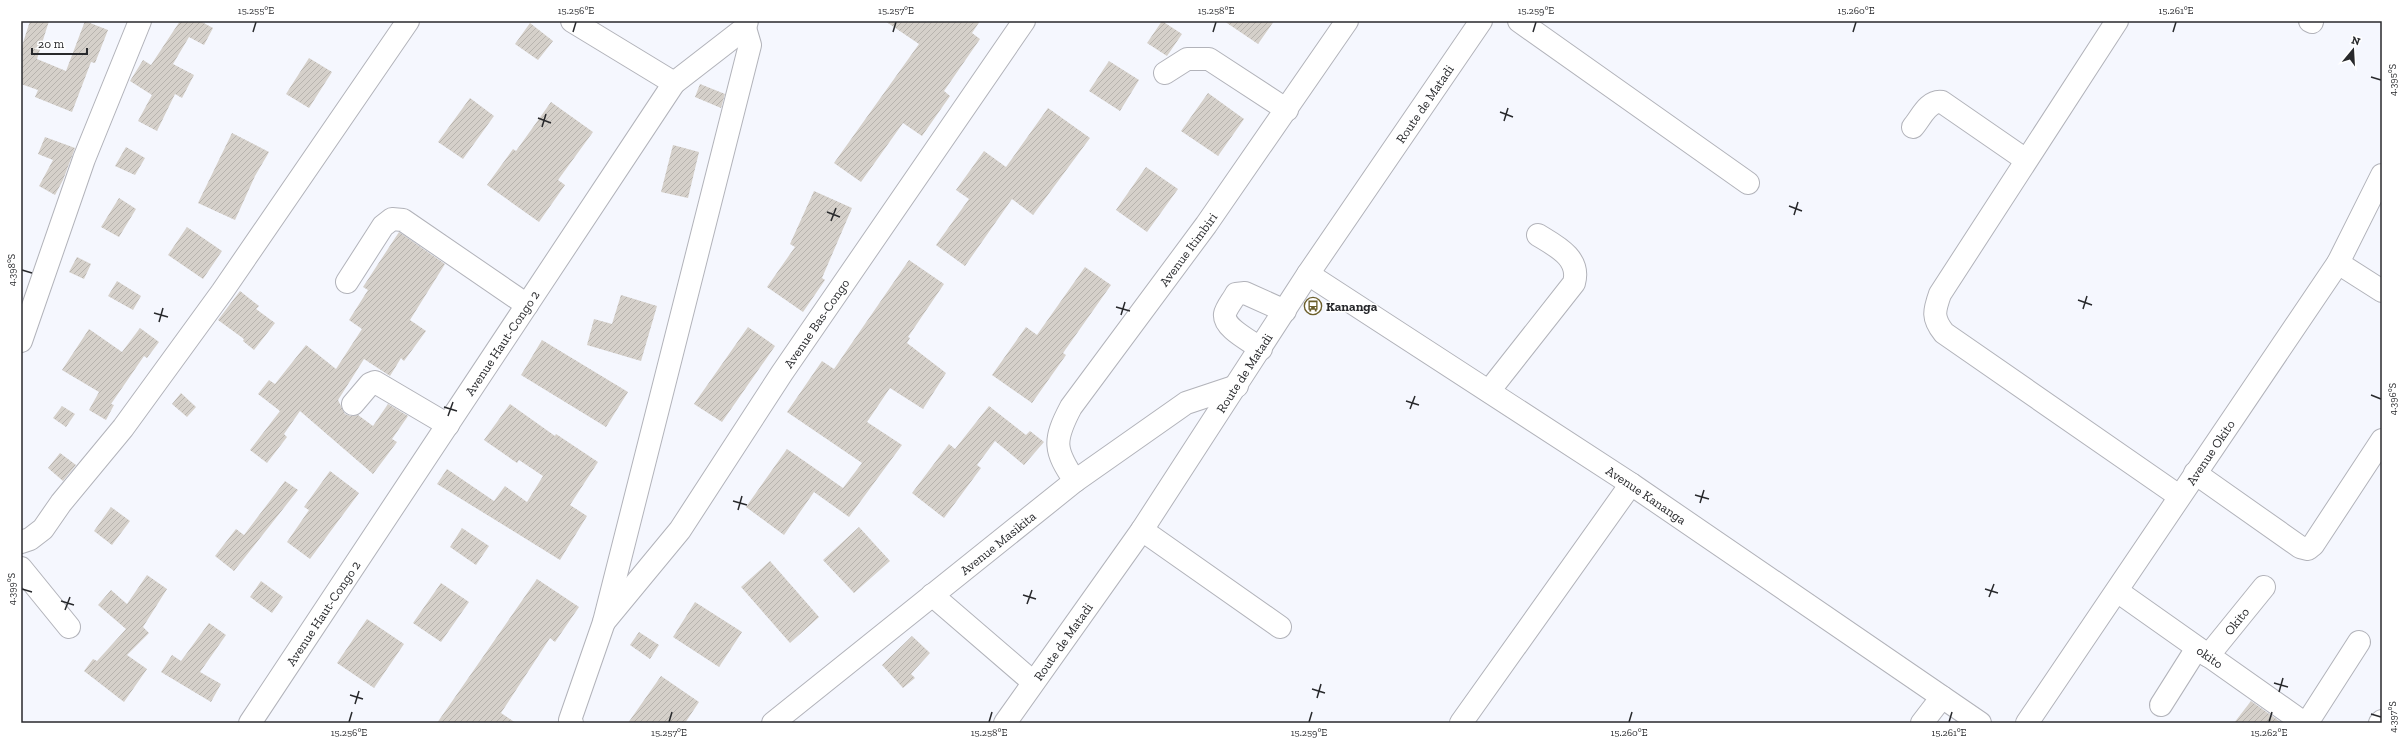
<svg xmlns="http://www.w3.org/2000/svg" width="2403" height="744" viewBox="0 0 2403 744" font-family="'Zilla Slab',serif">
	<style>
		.building { fill: url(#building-hatch) }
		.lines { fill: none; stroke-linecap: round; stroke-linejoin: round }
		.minor-casing { stroke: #b2b3ba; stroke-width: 24 }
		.major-casing { stroke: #b2b3ba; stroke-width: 24 }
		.minor { stroke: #fff; stroke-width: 22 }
		.major { stroke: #fff; stroke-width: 22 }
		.ticks { fill: none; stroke: #28292c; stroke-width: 1.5 }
		.labels { text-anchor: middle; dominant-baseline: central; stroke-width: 3; stroke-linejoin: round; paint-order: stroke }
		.street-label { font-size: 13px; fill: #28292c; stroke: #fff }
		.poi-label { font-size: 13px; font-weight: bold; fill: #28292c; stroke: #fff; text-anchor: start }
		.neatline { fill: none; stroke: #28292c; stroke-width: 1.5 }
		.ticks-label { font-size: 10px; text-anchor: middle; fill: #28292c }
	</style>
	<defs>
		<pattern id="building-hatch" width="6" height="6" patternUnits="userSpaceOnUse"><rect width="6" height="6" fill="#d5d0ca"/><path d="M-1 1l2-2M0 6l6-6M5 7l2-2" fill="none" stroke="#b7b3ae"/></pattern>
	</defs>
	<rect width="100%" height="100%" fill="#f5f7fe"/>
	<!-- building -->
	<path class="building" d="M30 21H49L37 59 66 71 85 21 108 30 95 63 91 62 72 112 35 97 38 90 21 84V49Z
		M180 21H200L213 28 204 45 189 37 173 64 194 75 182 98 175 94 157 131 138 121 152 95 130 81 143 60 151 65Z
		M885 21H980L972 33 980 39 944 91 950 96 922 136 903 123 861 182 834 163 919 44Z
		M1162 21 1182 34 1167 56 1147 43Z
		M1224 21H1274L1258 44Z
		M530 23 553 41 538 60 515 44Z
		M309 58 332 72 309 108 286 94Z
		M1109 61 1139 80 1120 111 1089 91Z
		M700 84 725 94 721 108 695 97Z
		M1208 93 1244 119 1218 156 1181 131Z
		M470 98 494 116 463 159 438 142Z
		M551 102 593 132 558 180 565 185 539 222 487 185 513 149 516 151Z
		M1048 108 1090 138 1033 215 1012 199 965 266 936 245 969 199 956 190 984 151 1006 167Z
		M232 133 269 152 255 176 235 220 198 203Z
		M45 137 75 148 63 180 55 195 39 186 53 160 38 154Z
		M673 145 699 152 688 198 661 192Z
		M126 147 145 158 135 175 115 166Z
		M1146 167 1178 189 1147 232 1116 210Z
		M814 191 852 208 822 278 825 280 803 312 767 287 795 247 790 244Z
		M119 198 136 209 119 237 101 227Z
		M187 227 222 251 203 279 168 255Z
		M399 232 445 264 410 320 426 331 404 361 401 358 390 376 364 359 338 400 345 414 351 416 358 415 373 426 388 404 408 416 392 439 397 442 373 474 300 411 284 434 287 437 267 463 250 450 280 411 258 394 269 380 275 384 306 345 336 369 362 329 349 320 368 290 363 287Z
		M77 257 91 264 84 279 69 272Z
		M909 260 944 284 908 337 910 338 907 343 946 373 923 409 890 388 867 422 902 445 849 517 814 492 784 535 746 507 787 449 843 488 862 463 787 412 822 361 834 369Z
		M1085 267 1111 285 1063 353 1066 355 1032 403 992 375 1026 327 1037 335Z
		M117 281 141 296 133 310 108 296Z
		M240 291 259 306 256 309 275 323 254 350 243 341 244 339 218 320Z
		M621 295 657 306 641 361 587 345 594 319 612 324Z
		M748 327 775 346 722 422 694 404Z
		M140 328 159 342 147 358 144 356 111 404 114 405 106 420 89 410 99 392 62 370 89 329 122 352Z
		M542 340 628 392 606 427 521 375Z
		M181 393 196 407 187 417 172 404Z
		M510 404 555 436 556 434 598 462 570 505 587 516 560 560 437 484 447 469 494 501 505 486 527 502 543 476 519 460 517 463 484 440Z
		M62 406 75 414 66 427 53 418Z
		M989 406 1026 435 1030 431 1044 442 1024 465 995 441 977 465 981 468 944 518 912 493 949 444 955 449Z
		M60 453 76 465 63 481 48 468Z
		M330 471 359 493 310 559 287 542 309 510 304 507Z
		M285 481 298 490 234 571 215 556 236 529 244 535Z
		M111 507 130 521 112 545 94 531Z
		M859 527 890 561 854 593 823 560Z
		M462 528 489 546 476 565 450 547Z
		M770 561 819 617 790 643 741 587Z
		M147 575 167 589 143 627 149 633 127 655 147 669 124 702 84 671 93 659 97 661 126 629 98 605 111 590 127 604Z
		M537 579 579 607 555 642 550 638 501 713 516 723H437Z
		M261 581 283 597 272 613 250 597Z
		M441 583 469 602 441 642 413 623Z
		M695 602 742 632 719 667 673 637Z
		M367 619 404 644 374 688 337 663Z
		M209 623 226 635 200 672 221 684 211 702 161 672 172 655 181 661Z
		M639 632 659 645 650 659 630 645Z
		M912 636 930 653 911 674 915 678 903 688 882 665Z
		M661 676 699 702 685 723H628Z
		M2251 701 2282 723H2234Z"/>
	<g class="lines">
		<defs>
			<g id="minor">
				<path d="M572 21 674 83 745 28 747 21"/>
				<path d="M1519 21 1748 183"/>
				<path d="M2117 21 1940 294C1934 311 1932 318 1944 333L2179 496"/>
				<path d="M2310 21 2312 22"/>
				<path d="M1165 73 1187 59H1209L1287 110"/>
				<path d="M1913 127C1921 118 1928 100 1942 102L2026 160"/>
				<path d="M2338 263 2382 291"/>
				<path id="s1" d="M1308 274 1631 484 1980 723"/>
				<path d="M347 282 383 226 392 219 403 220 527 305"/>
				<path d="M21 341 84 159 140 21"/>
				<path d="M1261 349C1251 341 1223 328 1225 314 1226 308 1233 300 1236 294L1245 293 1285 311"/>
				<path d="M1489 391 1574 283C1581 258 1556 246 1538 235"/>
				<path d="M353 404 370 384 375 382 448 425"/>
				<path d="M2195 473 2300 547 2308 549 2313 545 2382 440"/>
				<path id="s2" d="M1075 481C1054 450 1053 441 1071 407L1206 225 1347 21"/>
				<path d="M1142 530 1280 627"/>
				<path d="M21 542 30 539 43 529 61 503 123 428 222 292 408 21"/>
				<path d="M21 568 69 627"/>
				<path id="s3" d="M2117 591 2304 723"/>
				<path d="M932 595 1033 682"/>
				<path id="s4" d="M604 622 680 530 782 373 1024 21"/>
				<path id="s5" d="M2208 656 2264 587"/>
				<path d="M2161 705 2197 648"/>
				<path id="s6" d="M250 723 674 83"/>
				<path d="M572 723 570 720 604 622 750 45 745 28"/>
				<path id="s7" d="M773 723 1075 481 1186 403 1237 386"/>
				<path d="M1461 723 1631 484"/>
				<path d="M1922 723 1942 697"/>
				<path id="s8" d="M2027 723 2338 263 2382 175"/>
				<path d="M2307 723 2359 642"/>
				<path d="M2380 723 2382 721"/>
			</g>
			<g id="major">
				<path id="s9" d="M1005 723 1142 530 1308 274 1481 21"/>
			</g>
		</defs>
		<!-- minor casing -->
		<use href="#minor" class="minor-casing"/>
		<!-- major casing -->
		<use href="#major" class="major-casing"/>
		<!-- minor -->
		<use href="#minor" class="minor"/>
		<!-- major -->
		<use href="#major" class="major"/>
	</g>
	<!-- ticks -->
	<path class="ticks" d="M253 32 256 22M573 32 576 22M893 32 896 22M1213 32 1216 22M1533 32 1536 22M1853 32 1856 22M2173 32 2176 22M2371 77 2381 80M1500 112 1513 117M538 118 551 123M1504 121 1508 108M542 127 546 114M1789 206 1802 211M827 212 840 217M1794 215 1798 202M831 221 836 208M22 270 32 273M2078 300 2092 305M1116 307 1130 311M2083 309 2087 296M154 313 168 317M1121 315 1125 302M159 322 163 308M2371 395 2381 399M1406 401 1419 405M444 407 457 411M1410 409 1415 396M448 416 453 402M1695 495 1709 499M733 501 747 505M1700 503 1704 490M738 510 742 496M22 589 32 592M1985 589 1998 593M1023 595 1036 599M1989 597 1994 584M61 601 74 605M1027 604 1032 590M65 610 70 597M2274 683 2288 687M1312 689 1325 693M2279 692 2283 678M350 695 363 699M1317 698 1321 684M355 704 359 691M2371 714 2381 717M349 722 352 712M669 722 672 712M989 722 992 712M1309 722 1312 712M1629 722 1632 712M1949 722 1952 712M2269 722 2272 712"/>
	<!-- icons -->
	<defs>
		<symbol id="bus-ring" viewBox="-11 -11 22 22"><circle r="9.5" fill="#fff" stroke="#6c5f2c" stroke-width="1.5"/><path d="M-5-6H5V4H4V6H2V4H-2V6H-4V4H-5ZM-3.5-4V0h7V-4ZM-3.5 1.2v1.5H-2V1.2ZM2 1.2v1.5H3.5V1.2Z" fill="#6c5f2c"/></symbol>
	</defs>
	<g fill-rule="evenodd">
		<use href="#bus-ring" x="1303" y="296" width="20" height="20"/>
	</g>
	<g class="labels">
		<!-- street labels -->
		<g class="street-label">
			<text stroke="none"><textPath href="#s9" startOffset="748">Route de Matadi</textPath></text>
			<text stroke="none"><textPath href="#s2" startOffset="277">Avenue Itimbiri</textPath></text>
			<text stroke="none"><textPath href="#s4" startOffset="367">Avenue Bas-Congo</textPath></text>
			<text stroke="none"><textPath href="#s6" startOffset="456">Avenue Haut-Congo 2</textPath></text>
			<text stroke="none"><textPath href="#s9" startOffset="424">Route de Matadi</textPath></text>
			<text stroke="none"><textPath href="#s8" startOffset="327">Avenue Okito</textPath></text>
			<text stroke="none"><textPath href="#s1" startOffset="404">Avenue Kananga</textPath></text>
			<text stroke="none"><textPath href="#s7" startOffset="288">Avenue Masikita</textPath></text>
			<text stroke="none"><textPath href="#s6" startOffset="132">Avenue Haut-Congo 2</textPath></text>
			<text stroke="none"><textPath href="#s5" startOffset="45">Okito</textPath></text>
			<text stroke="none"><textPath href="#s9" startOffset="100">Route de Matadi</textPath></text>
			<text stroke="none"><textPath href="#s3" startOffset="114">okito</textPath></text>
		</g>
		<!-- poi labels -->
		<g class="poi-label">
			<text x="1326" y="306">Kananga</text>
		</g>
	</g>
	<!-- border -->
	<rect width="2403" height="744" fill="none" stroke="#ffffff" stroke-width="44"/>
	<!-- north arrow -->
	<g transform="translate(2353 50) rotate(18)" stroke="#ffffff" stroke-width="3" paint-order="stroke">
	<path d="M0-3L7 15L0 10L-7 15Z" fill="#28292c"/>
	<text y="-6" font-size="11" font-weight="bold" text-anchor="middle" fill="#28292c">N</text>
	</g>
	<!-- scale -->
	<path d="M32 48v6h55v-6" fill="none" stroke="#28292c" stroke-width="2"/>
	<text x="38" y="48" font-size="12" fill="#28292c" stroke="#ffffff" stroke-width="3" paint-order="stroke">20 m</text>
	<rect x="22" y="22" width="2359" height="700" class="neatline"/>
	<g class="ticks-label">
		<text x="256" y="14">15.255°E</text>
		<text x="576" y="14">15.256°E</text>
		<text x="896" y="14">15.257°E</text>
		<text x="1216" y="14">15.258°E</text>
		<text x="1536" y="14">15.259°E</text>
		<text x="1856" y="14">15.260°E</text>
		<text x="2176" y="14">15.261°E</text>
		<text transform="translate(2392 80) rotate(-90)" y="4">4.395°S</text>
		<text transform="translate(11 270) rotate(-90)" y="4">4.398°S</text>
		<text transform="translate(2392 399) rotate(-90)" y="4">4.396°S</text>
		<text transform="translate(11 589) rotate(-90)" y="4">4.399°S</text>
		<text transform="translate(2392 717) rotate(-90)" y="4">4.397°S</text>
		<text x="349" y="736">15.256°E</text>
		<text x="669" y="736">15.257°E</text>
		<text x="989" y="736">15.258°E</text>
		<text x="1309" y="736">15.259°E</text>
		<text x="1629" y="736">15.260°E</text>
		<text x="1949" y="736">15.261°E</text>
		<text x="2269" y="736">15.262°E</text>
	</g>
</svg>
